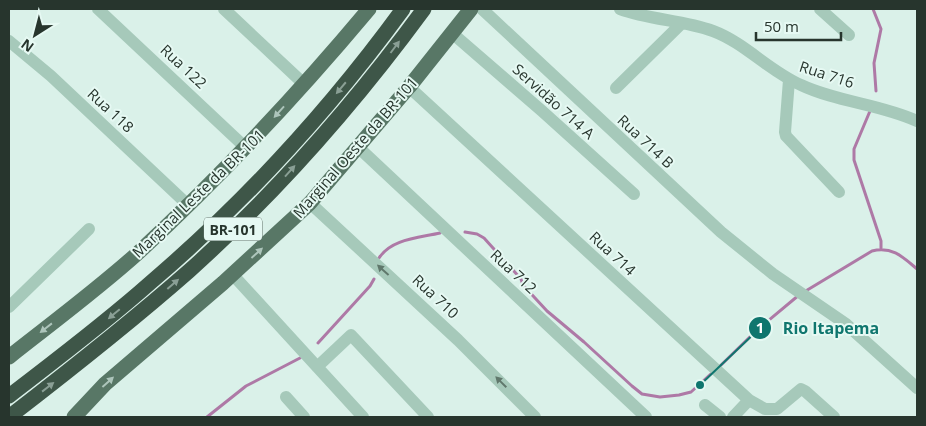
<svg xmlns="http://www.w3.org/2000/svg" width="926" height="426" viewBox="0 0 926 426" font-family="'Open Sans',sans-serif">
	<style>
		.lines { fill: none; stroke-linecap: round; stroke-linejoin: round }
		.stream { stroke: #ae79a6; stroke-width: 3 }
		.minor { stroke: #a6c9ba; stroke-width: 12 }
		.major { stroke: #587766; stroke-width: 15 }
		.highway { stroke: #3e5648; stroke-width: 15 }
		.oneway { fill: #8a9f95 }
		.oneway2 { fill: #adc5bb }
		.oneway3 { fill: #60786c }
		.labels { text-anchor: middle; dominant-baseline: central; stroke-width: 4; stroke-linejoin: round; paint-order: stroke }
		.shield { fill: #e6f9f3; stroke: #607068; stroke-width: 1 }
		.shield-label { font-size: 14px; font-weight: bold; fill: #27352d }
		.street-label { font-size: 15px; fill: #27352d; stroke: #e6f9f3 }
		.leader { fill: none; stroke: #0f766e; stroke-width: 2 }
		.callout-dot { fill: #0f766e; stroke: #e6f9f3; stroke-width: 2 }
		.mark-label { font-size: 15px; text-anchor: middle; font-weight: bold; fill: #fff }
		.callout-label { font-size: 16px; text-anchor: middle; font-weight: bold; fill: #0f766e; stroke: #e6f9f3; stroke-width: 4; stroke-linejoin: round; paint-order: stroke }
	</style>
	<rect width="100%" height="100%" fill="#daf1e9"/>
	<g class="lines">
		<!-- stream -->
		<path class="stream" d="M873 9 881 29 874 63 876 91
			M870 111 854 149V160L881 241V248
			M465 232 477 234 484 238 521 279 523 285 547 311 584 342 632 386 642 394 660 397 679 395 691 392 713 372
			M379 258C391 239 418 238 440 233
			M804 292 872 251C892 246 903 257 917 269
			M318 343 370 286 374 279
			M718 368 757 330 799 295
			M207 417 246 386 300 358"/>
		<!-- minor -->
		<path class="minor" d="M98 9 246 148
			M224 9 304 84
			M482 9 721 232 773 274 846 324 917 388
			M620 9C650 20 683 20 713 31 745 43 769 71 801 85 837 102 880 104 917 121
			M820 9 849 35
			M452 33 542 111 634 194
			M9 41 51 76 188 205
			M789 80 785 132 786 136 839 192
			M409 87 749 400 765 409H777L801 389 805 391 834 417
			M616 88 682 23
			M359 148 646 417
			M310 203 458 340 535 417
			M233 275 363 417
			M9 307 89 229
			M317 367 351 335 428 417
			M286 397 304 417
			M705 405 720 417
			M733 417 749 400"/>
		<!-- major -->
		<path class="major" d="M9 357C52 323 98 289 139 252 221 176 297 95 369 9
			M74 417 105 384 223 283 310 203 409 87 471 9"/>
		<!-- highway -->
		<path class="highway" d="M9 396C57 359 105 323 150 283 245 202 330 109 403 9
			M9 417C70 370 131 322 189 271 276 193 355 103 424 9"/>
	</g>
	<!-- one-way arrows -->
	<defs><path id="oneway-solid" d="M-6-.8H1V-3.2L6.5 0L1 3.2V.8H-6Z" transform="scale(1.25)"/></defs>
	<g class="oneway">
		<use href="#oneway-solid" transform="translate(395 47) rotate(-53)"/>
		<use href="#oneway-solid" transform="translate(341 88) rotate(130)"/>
		<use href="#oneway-solid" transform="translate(290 171) rotate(-48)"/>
		<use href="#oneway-solid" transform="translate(173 284) rotate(-41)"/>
		<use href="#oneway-solid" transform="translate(114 314) rotate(140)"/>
		<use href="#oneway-solid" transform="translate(48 387) rotate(-38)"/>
	</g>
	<g class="oneway2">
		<use href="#oneway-solid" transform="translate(279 112) rotate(132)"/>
		<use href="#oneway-solid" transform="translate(257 253) rotate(-42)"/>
		<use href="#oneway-solid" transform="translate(46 328) rotate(142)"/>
		<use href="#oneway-solid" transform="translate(108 382) rotate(-42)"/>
	</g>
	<g class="oneway3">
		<use href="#oneway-solid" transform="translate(383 270) rotate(-138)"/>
		<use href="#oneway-solid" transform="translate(501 382) rotate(-135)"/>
	</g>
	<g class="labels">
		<!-- shield labels -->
		<rect class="shield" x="204" y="217.5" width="58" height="23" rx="4"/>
		<g class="shield-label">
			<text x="233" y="229">BR-101</text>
		</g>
		<!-- street labels -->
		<g class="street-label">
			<text transform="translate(184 66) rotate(43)">Rua 122</text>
			<text transform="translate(827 74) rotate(18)">Rua 716</text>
			<text transform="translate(554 101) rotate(42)">Servidão 714 A</text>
			<text transform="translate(111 110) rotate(43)">Rua 118</text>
			<text transform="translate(646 141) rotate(43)">Rua 714 B</text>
			<text transform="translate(355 147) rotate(-49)">Marginal Oeste da BR-101</text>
			<text transform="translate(198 193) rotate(-44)">Marginal Leste da BR-101</text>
			<text transform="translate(613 253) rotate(43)">Rua 714</text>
			<text transform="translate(514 271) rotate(43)">Rua 712</text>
			<text transform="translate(436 296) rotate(43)">Rua 710</text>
		</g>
	</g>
	<!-- callouts -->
	<path class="leader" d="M700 385L760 328"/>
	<g class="callout-dot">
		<circle cx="700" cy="385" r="5"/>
		<circle cx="760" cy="328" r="12"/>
	</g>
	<g class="mark-label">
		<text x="760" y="333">1</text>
	</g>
	<g class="callout-label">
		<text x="831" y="334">Rio Itapema</text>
	</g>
	<!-- border -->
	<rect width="926" height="426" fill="none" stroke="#27352d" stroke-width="20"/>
	<!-- north arrow -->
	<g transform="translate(35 35) rotate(216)" stroke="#e6f9f3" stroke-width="4" paint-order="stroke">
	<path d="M0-4L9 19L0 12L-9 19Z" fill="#27352d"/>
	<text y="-8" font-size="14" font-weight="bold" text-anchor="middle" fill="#27352d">N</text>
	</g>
	<!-- scale -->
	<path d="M756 32v8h85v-8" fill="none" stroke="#27352d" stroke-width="2.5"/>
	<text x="764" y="32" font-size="15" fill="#27352d" stroke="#e6f9f3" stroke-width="4" paint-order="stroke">50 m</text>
</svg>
